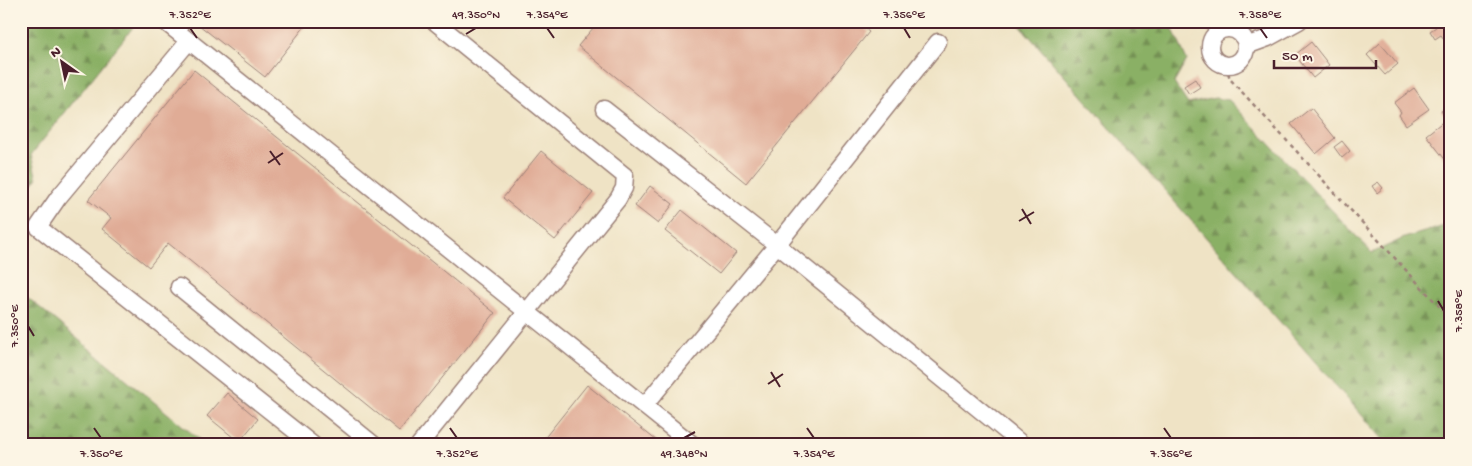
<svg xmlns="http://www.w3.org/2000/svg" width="1472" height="466" viewBox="0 0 1472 466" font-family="'Gochi Hand',sans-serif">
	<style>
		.forest { fill: url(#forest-firs); stroke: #6a6848 }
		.building { fill: #e0ac96 }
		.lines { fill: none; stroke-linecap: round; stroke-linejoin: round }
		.minor-casing { stroke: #9c8178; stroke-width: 19 }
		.path { stroke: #9c8178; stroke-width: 2.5; stroke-dasharray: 4 4; stroke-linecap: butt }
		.minor { stroke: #fff; stroke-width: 16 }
		.ticks { fill: none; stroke: #4a1f2b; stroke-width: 2 }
		.neatline { fill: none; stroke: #4a1f2b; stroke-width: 2 }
		.ticks-label { font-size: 12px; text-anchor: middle; fill: #4a1f2b }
	</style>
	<defs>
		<pattern id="forest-firs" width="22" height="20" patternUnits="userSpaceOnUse" patternTransform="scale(1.25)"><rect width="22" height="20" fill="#8ab065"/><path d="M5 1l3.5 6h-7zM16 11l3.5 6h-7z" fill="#738f53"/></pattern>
	</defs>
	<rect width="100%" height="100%" fill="#fcf5e5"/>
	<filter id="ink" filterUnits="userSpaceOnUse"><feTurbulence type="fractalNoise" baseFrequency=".02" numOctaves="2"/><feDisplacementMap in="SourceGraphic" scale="10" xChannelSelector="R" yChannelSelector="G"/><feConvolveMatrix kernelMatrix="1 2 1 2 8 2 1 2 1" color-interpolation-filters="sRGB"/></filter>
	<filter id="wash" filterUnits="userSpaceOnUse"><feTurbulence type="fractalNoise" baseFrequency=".0096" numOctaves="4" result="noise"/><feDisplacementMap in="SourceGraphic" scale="20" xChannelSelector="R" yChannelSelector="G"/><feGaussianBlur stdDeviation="1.12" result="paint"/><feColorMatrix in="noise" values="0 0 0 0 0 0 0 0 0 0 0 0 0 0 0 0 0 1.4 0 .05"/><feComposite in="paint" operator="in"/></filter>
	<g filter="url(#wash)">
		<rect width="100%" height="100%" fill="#efe3c5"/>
		<!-- forest -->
		<path class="forest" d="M21 21H128L134 26 31 155 37 179 21 201Z
			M1016 21H1169L1187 60 1174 83 1188 104 1215 98 1229 100 1372 253 1404 238 1451 224V445H1388Z
			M21 292 206 445H21Z"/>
		<g id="blocks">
			<!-- building -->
			<path class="building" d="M194 21H309L265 77Z
				M599 21H856L869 32 746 183 578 46Z
				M1442 21H1451V49L1441 35 1435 39 1430 31 1436 27 1435 25Z
				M1311 42 1329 65 1313 78 1295 55Z
				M1380 43 1398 64 1385 75 1367 55Z
				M194 70 495 313 399 431 168 243 149 267 102 229 111 218 88 200Z
				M1195 79 1200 87 1189 94 1184 86Z
				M1414 88 1429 109 1406 125 1399 115 1401 112 1394 103Z
				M1451 103V124L1441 111Z
				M1311 108 1335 138 1316 154 1291 124Z
				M1445 120 1451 128V167L1426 135Z
				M1342 141 1350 151 1342 158 1334 147Z
				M541 151 593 193 555 240 503 198Z
				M1378 182 1383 188 1377 193 1372 186Z
				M650 186 673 204 658 224 635 206Z
				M682 210 736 253 719 274 665 231Z
				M587 385 662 445H539Z
				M227 393 258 419 239 442 207 416Z"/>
		</g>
	</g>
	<g filter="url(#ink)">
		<use href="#blocks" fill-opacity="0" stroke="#9c8178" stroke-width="1"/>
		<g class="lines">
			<defs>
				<path id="minor" d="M164 21 693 445
					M1210 47a18 18 0 1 1 36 0a18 18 0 1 1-36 0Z
					M189 41 58 198 38 227 313 445
					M1246 46 1268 38 1299 21
					M604 109 777 245 1023 445
					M179 287 374 445
					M645 405 777 245 938 42
					M419 445 618 199 624 188 625 176 434 21"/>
			</defs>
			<!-- minor casing -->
			<use href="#minor" class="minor-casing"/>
			<!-- path -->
			<path class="path" d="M1199 21 1207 28 1214 36
				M1226 65 1230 79 1451 319"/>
			<!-- minor -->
			<use href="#minor" class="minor"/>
		</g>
	</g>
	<!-- ticks -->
	<path class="ticks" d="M190 28 197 38M547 28 554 38M904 28 910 38M1260 28 1267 38M466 34 476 28M270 151 280 165M268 163 283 153M1022 209 1031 224M1019 221 1034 212M1438 301 1444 311M28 326 34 336M771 372 780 387M768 384 783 374M94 428 101 438M450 428 457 438M807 428 814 438M1164 428 1171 438M684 438 695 432"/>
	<!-- margin -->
	<rect width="1472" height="466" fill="none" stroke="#fcf5e5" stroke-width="55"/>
	<!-- north arrow -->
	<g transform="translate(62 62) rotate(327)" stroke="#fcf5e5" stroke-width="4" paint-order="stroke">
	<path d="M0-4L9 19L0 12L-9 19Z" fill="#4a1f2b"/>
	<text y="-8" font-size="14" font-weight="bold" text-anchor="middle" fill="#4a1f2b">N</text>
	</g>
	<!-- scale -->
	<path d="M1274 60v8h102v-8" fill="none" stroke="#4a1f2b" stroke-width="2.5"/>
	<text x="1282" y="60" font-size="15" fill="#4a1f2b" stroke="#fcf5e5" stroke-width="4" paint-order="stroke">50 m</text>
	<rect x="28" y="28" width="1416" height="410" class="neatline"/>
	<g class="ticks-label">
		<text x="190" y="18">7.352°E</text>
		<text x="476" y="18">49.350°N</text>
		<text x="547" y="18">7.354°E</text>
		<text x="904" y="18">7.356°E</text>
		<text x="1260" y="18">7.358°E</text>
		<text transform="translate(1458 311) rotate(-90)" y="4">7.358°E</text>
		<text transform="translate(14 326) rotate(-90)" y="4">7.350°E</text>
		<text x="101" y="457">7.350°E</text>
		<text x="457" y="457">7.352°E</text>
		<text x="684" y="457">49.348°N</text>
		<text x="814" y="457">7.354°E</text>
		<text x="1171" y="457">7.356°E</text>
	</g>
</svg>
